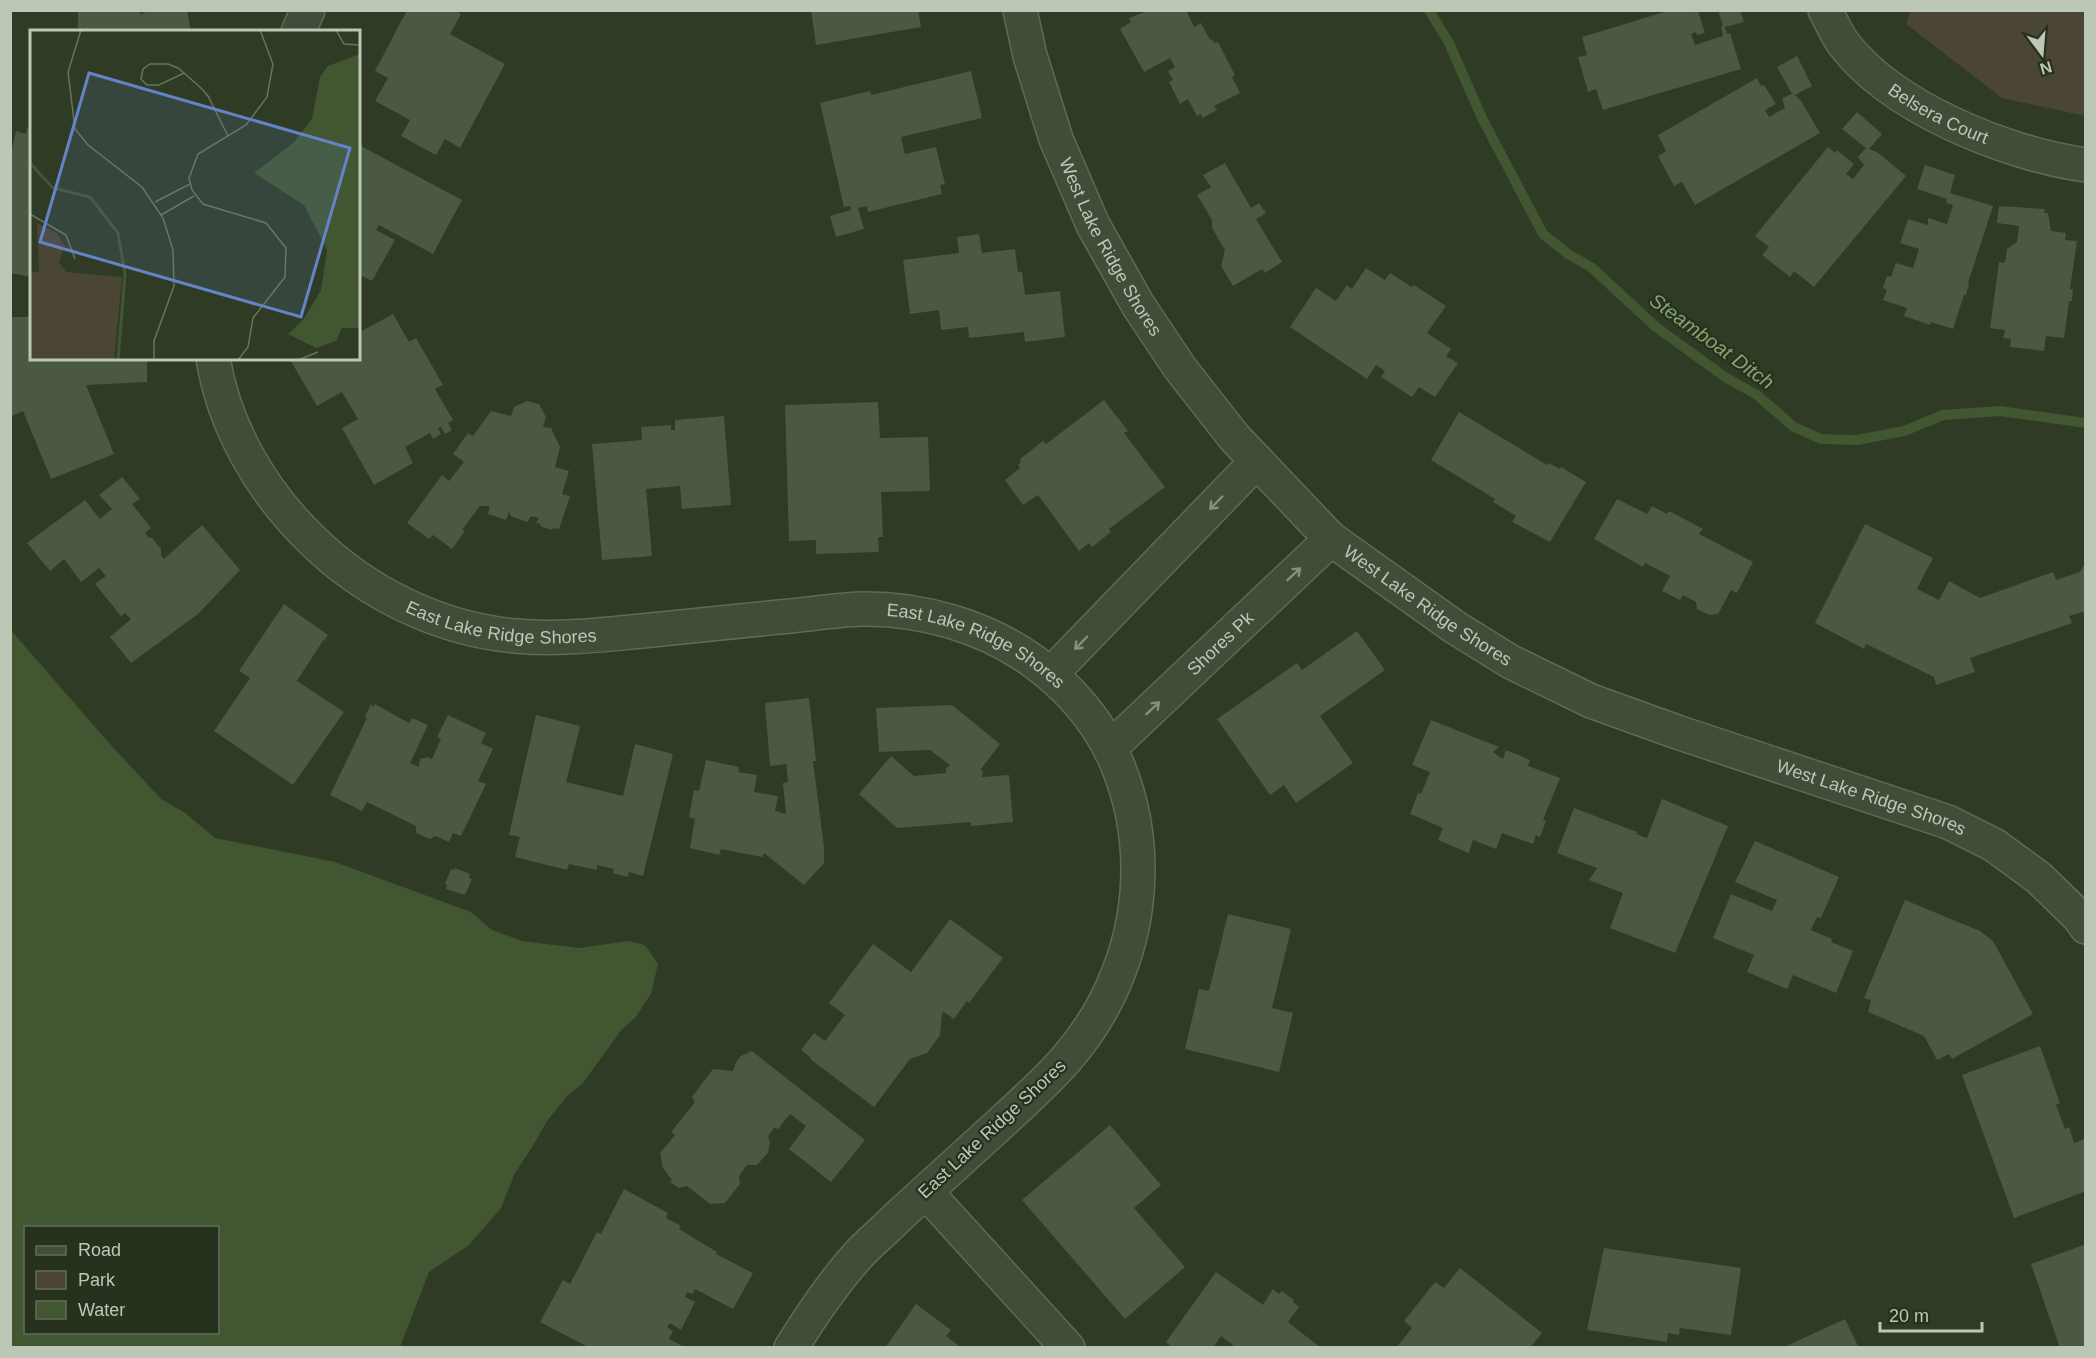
<svg xmlns="http://www.w3.org/2000/svg" width="2096" height="1358" viewBox="0 0 2096 1358" font-family="Helvetica,sans-serif">
	<style>
		.green { fill: #4b4634 }
		.water { fill: #415631; fill-rule: evenodd }
		.lines { fill: none; stroke-linecap: round; stroke-linejoin: round }
		.stream { stroke: #415631; stroke-width: 10 }
		.building { fill: #4a5940 }
		.minor-casing { stroke: #5f6a57; stroke-width: 36 }
		.minor { stroke: #414c39; stroke-width: 33 }
		.oneway { stroke: #85907d }
		.labels { text-anchor: middle; dominant-baseline: central; stroke-width: 4.5; stroke-linejoin: round; paint-order: stroke }
		.street-label { font-size: 18px; fill: #bcc7b5; stroke: #26311e }
		.water-label { font-size: 20px; font-style: italic; fill: #87a370; stroke: #26311e }
		.inset-river { fill: none; stroke: #415631; stroke-width: 3 }
		.inset-road { fill: none; stroke: #67735f; stroke-width: 1.5 }
		.view { fill: #6584c8; fill-opacity: 0.15; stroke: #6584c8; stroke-width: 3 }
		.inset-edge { fill: none; stroke: #bcc7b5; stroke-width: 3 }
	</style>
	<rect width="100%" height="100%" fill="#2f3b25"/>
	<!-- green -->
	<path class="green" d="M1911 11H2085V116L2002 98 1906 24Z"/>
	<!-- water -->
	<path class="water" d="M10 629 109 743 161 799 184 812 215 838 335 862 471 912 492 930 522 941 579 948 628 941 645 945 658 964 651 994 635 1018 622 1029 583 1083 567 1096 547 1121 531 1149 515 1173 501 1208 469 1245 429 1272 400 1347H11ZM26 1228H218V1332H26Z"/>
	<g class="lines">
		<!-- stream -->
		<path class="stream" d="M1429 10 1449 43 1482 118 1543 234 1568 254 1591 267 1656 327 1725 377 1757 395 1794 427 1821 439 1857 440 1904 431 1943 415 2000 411 2086 423"/>
	</g>
	<!-- building -->
	<path class="building" d="M78 10H140V14L153 10H187L191 32H78Z
		M407 10H454L461 14 450 34 505 64 460 148 445 139 436 155 401 136 410 120 375 101 388 78 375 71Z
		M811 10H918L921 27 816 45Z
		M1150 10H1186L1194 27 1201 23 1210 40 1212 39 1214 43 1218 42 1235 75 1232 77 1240 93 1214 106 1217 110 1202 118 1201 114 1197 116 1188 99 1180 104 1169 82 1173 80 1168 71 1175 67 1170 58 1144 72 1120 29 1131 22 1129 18Z
		M1671 10H1692L1693 13 1698 11 1705 33 1697 35 1696 32 1691 34 1695 45 1723 36 1721 26H1723L1718 10H1740L1744 22 1725 27 1727 34 1730 33 1741 69 1603 110 1596 89 1588 92 1578 57 1587 55 1582 37Z
		M1797 56 1812 86 1795 95 1801 101 1820 133 1695 205 1682 182 1674 186 1658 156 1666 151 1658 135 1757 78 1761 86 1764 85 1776 104 1765 110 1769 117 1785 108 1782 98 1792 94 1777 67Z
		M971 71 982 118 901 137 905 154 936 147 945 184 940 185 942 194 868 212 867 206 858 208 864 229 836 237 830 216 851 210 850 206 844 207 820 103 870 91 871 95Z
		M1857 112 1882 134 1869 149 1877 152 1906 176 1814 287 1794 271 1790 277 1762 255 1769 247 1755 236 1828 147 1835 153 1837 150 1854 164 1846 174 1853 179 1864 165 1858 157 1866 148 1842 129Z
		M27 128 32 129V277L10 273V157L16 131 26 134Z
		M359 145 462 200 433 254 379 225 376 230 395 240 372 281 358 274Z
		M1225 163 1251 208 1259 203 1266 213 1256 219 1282 262 1265 273 1262 269 1233 286 1221 266 1225 250 1212 228V220L1197 195 1211 187 1203 175Z
		M1925 165 1955 175 1950 193 1993 206 1968 283 1969 284 1966 295H1964L1953 329 1931 322 1930 325 1904 316 1907 308 1883 300 1887 290 1883 288 1887 276 1891 277 1896 263 1913 268 1919 249 1900 243 1908 219 1928 225V218L1947 224 1953 205 1946 203 1947 199 1917 189Z
		M1999 206 2045 209 2044 213H2048L2051 231 2066 233 2065 240 2077 241 2070 289H2073L2072 301H2069L2064 338 2046 336 2044 351 2010 347 2011 339 2003 338 2005 330 1990 328 1999 262 2005 263 2007 249 2017 242 2019 226 1997 223Z
		M979 234 982 253 1015 249 1018 272H1022L1025 295 1060 291 1065 337 1025 342 1024 332 969 338 968 327 941 330 939 310 910 314 903 260 959 253 957 237Z
		M1366 268 1385 280 1390 273 1412 287 1414 285 1446 306 1427 333 1451 349 1446 356 1458 363 1435 397 1419 387 1412 397 1381 377 1385 371 1376 365 1367 379 1290 327 1316 288 1336 301 1347 285 1352 289Z
		M393 314 409 342 416 338 443 385 435 389 453 420 448 423 452 430 445 434 441 427 438 428 441 434 433 439 430 433 405 447 413 463 374 485 342 428 358 419 342 392 317 406 289 358H358V333Z
		M10 317H32V358H147V382L86 385 114 454 51 479 23 411 12 416 10 413Z
		M1104 400 1128 431 1124 433 1165 487 1109 529 1111 532 1092 547 1089 543 1079 551 1038 495 1023 505 1005 480 1020 468 1018 465 1021 462 1020 459 1043 441 1046 444Z
		M527 401 539 404 546 417 543 427 551 428 560 447 555 467 569 471 562 494 570 496 559 529 553 528 552 530 540 526 541 524 536 523 539 518 531 516 527 522 511 516 509 512 506 520 488 514 490 506H480L462 530 465 531 452 549 433 535 429 539 407 523 442 475 449 481 464 462 453 454 468 433 473 436 491 411 511 416 514 407Z
		M878 402 880 438 928 437 930 491 881 492 883 537H878L879 552 816 554V540L789 541 785 405Z
		M1459 412 1547 465 1549 463 1560 469 1561 467 1586 482 1550 542 1512 522 1516 516 1493 502 1495 499 1431 460Z
		M724 416 731 505 682 509 680 486 646 489 652 556 602 560 592 444 642 440 641 427 671 425V430H675V420Z
		M122 477 140 499 132 504 151 528 145 533 148 537 152 538 161 549V555L164 559 202 525 240 570 198 614 131 663 110 637 131 619 125 613 121 616 95 584 106 576 99 568 81 582 64 559 50 571 27 543 85 500 100 519 112 509 99 495Z
		M1617 499 1647 514 1652 506 1667 514 1669 511 1703 529 1699 534 1753 562 1737 593 1731 590 1718 614 1709 615 1697 609 1696 602 1683 595 1680 600 1662 591 1670 576 1645 563 1643 567 1594 539Z
		M1865 524 1933 558 1917 589 1939 600 1949 581 1980 598 2053 572 2056 580 2080 572 2086 561V614L2082 612 2069 616 2072 623 1970 658 1975 672 1936 685 1934 677 1866 644 1864 649 1815 623Z
		M284 604 328 635 324 641V639L297 681 344 712 293 785 214 731 250 678 239 671Z
		M1357 631 1385 670 1320 716 1353 763 1296 803 1284 785 1270 795 1217 719 1297 663 1302 670Z
		M809 698 816 761H813L824 847V863L804 885 764 853 762 857 721 849 719 855 690 848 695 819 689 817 694 790 699 791 706 760 739 767 738 772 757 775 754 792 778 796 775 811 786 814 783 783 788 782 786 764 770 766 765 703Z
		M371 704 373 707 375 704 409 723 412 718 428 725 410 763 419 767 420 759 428 757 432 759 441 739 437 737 448 715 486 733 481 743 493 749 478 781 486 784 461 836 453 833 449 842 435 836 430 839 416 833V826L367 802 362 811 330 795 367 718 365 717Z
		M952 705 1000 744 981 769 983 772 982 777 1009 775 1013 822 971 826V822L897 828 859 794 891 756 914 776 946 773V768L950 765 930 750 879 752 876 708Z
		M536 715 580 726 566 782 623 796 635 744 673 754 643 876 629 872 628 877 613 873 614 869 597 865V870L569 864 567 870 515 857 520 837 509 835Z
		M1431 720 1499 747 1493 752 1503 759 1506 750 1530 760 1528 766 1560 778 1543 820 1546 821 1540 837 1536 835 1533 844 1502 833 1496 849 1473 840 1469 853 1438 840 1443 828 1410 814 1418 793 1421 794 1430 772 1412 765Z
		M1662 799 1728 826 1675 953 1610 928 1623 893 1589 880 1597 868 1557 853 1574 808 1637 832 1636 834 1647 838Z
		M1755 841 1839 877 1821 918 1817 917 1811 930 1832 939 1831 942 1853 951 1836 993 1793 975 1787 989 1747 972 1754 955 1713 938 1731 894 1772 911 1777 900 1735 882Z
		M454 868 470 874 469 878 472 879 465 895 446 889 447 885 445 884 451 869 454 870Z
		M1905 900 1980 931 1993 941 2033 1014 1952 1059 1949 1054 1937 1060 1924 1036 1868 1012 1871 1000 1864 998Z
		M1228 914 1291 929 1272 1008 1293 1013 1279 1072 1185 1049 1199 989 1209 991Z
		M950 919 1003 958 969 1003 967 1001 954 1019 944 1012 942 1013 940 1035 927 1053 910 1059 874 1107 810 1059 811 1058 801 1050 814 1033 825 1041 845 1015 829 1003 873 944 911 972Z
		M2040 1046 2060 1103 2056 1105 2065 1129 2069 1127 2074 1143 2086 1138V1191L2014 1218 1962 1075Z
		M752 1051 865 1140 831 1182 789 1149 806 1126 790 1114 778 1129 774 1128 768 1136 770 1143 768 1153 757 1165H747L739 1176 740 1184 725 1203 710 1204 687 1186 679 1188 670 1182 672 1180 663 1168 660 1153 675 1135 671 1132 695 1102 692 1097 713 1069 733 1071 736 1062 741 1056Z
		M1110 1125 1161 1185 1134 1208 1185 1267 1125 1319 1022 1200Z
		M624 1189 668 1213 666 1218 681 1226 679 1229 717 1252 716 1254 753 1273 733 1309 695 1289 692 1294 687 1292 685 1297 695 1302 681 1330 670 1323 667 1327 673 1331 669 1339 686 1348H600L596 1346 595 1348H590L540 1322 563 1280 570 1284 597 1232 601 1234Z
		M2086 1244V1348H2060L2031 1264Z
		M1604 1248 1741 1268 1731 1335 1680 1328 1679 1335 1668 1333 1667 1342 1587 1330Z
		M1460 1268 1542 1333 1530 1348H1396L1412 1328 1404 1321 1435 1282 1444 1288Z
		M1216 1272 1263 1305 1273 1289 1279 1294 1282 1291 1294 1300 1293 1302 1299 1307 1288 1322 1321 1348H1232L1233 1345 1221 1336 1213 1348H1173L1166 1342Z
		M916 1304 951 1330 946 1336 962 1348H885Z
		M1845 1319 1859 1348H1782Z"/>
	<g class="lines">
		<defs>
			<g id="minor">
				<path id="s1" d="M1020 10 1030 56 1056 139 1093 225 1138 305 1180 368 1234 437 1331 539 1456 628 1511 662 1591 701 1677 732 1948 822 1994 845 2039 878 2079 917 2086 927"/>
				<path id="s2" d="M1825 10C1831 21 1836 33 1843 43 1892 108 2007 154 2086 165"/>
				<path d="M298 32 308 10"/>
				<path id="s3" d="M213 358C224 427 262 492 312 540 366 593 439 629 515 636 558 640 600 635 642 631 688 626 734 622 779 617 806 615 834 610 861 609 921 608 984 626 1033 661 1070 688 1101 724 1118 766 1147 838 1144 918 1112 988 1086 1046 1048 1080 1002 1122 969 1152 935 1183 901 1214 888 1227 874 1239 861 1252 834 1281 812 1314 791 1348"/>
				<path d="M1051 674 1257 461"/>
				<path id="s4" d="M1110 748 1331 539"/>
				<path d="M926 1192 1068 1348"/>
			</g>
		</defs>
		<!-- minor casing -->
		<use href="#minor" class="minor-casing"/>
		<!-- minor -->
		<use href="#minor" class="minor"/>
	</g>
	<!-- one-way arrows -->
	<defs><path id="oneway-shaft" d="M-6 0H5M1.5-3L5.5 0L1.5 3" fill="none" stroke-width="1.6" stroke-linecap="round" stroke-linejoin="round" transform="scale(1.5)"/></defs>
	<g class="oneway">
		<use href="#oneway-shaft" transform="translate(1216 503) rotate(134)"/>
		<use href="#oneway-shaft" transform="translate(1294 574) rotate(-43)"/>
		<use href="#oneway-shaft" transform="translate(1081 643) rotate(134)"/>
		<use href="#oneway-shaft" transform="translate(1153 708) rotate(-43)"/>
	</g>
	<g class="labels">
		<!-- street labels -->
		<g class="street-label">
			<text stroke="none"><textPath href="#s2" startOffset="158">Belsera Court</textPath></text>
			<text stroke="none"><textPath href="#s1" startOffset="255">West Lake Ridge Shores</textPath></text>
			<text stroke="none"><textPath href="#s1" startOffset="741">West Lake Ridge Shores</textPath></text>
			<text stroke="none"><textPath href="#s3" startOffset="424">East Lake Ridge Shores</textPath></text>
			<text stroke="none"><textPath href="#s4" startOffset="152">Shores Pk</textPath></text>
			<text stroke="none"><textPath href="#s3" startOffset="910">East Lake Ridge Shores</textPath></text>
			<text stroke="none"><textPath href="#s1" startOffset="1227">West Lake Ridge Shores</textPath></text>
			<text transform="translate(992 1129) rotate(-43)">East Lake Ridge Shores</text>
		</g>
		<!-- water labels -->
		<g class="water-label">
			<text transform="translate(1712 341) rotate(36)">Steamboat Ditch</text>
		</g>
	</g>
	<!-- overview -->
	<g transform="translate(30 30)">
		<rect width="330" height="330" fill="#2f3b25"/>
		<path d="M7 193 26 203 35 216 29 232 36 242 92 247 84 330H0V243L9 241Z" fill="#4b4634"/>
		<path d="M330 24V298H312L306 311 286 318 258 304 273 290 291 260 297 220 274 175 224 143 263 113 282 89 290 47 298 36Z" fill="#415631"/>
		<path class="inset-river" d="M0 133 23 158 60 167 88 203 95 244 88 330"/>
		<path class="inset-road" d="M51 0 38 42 45 99 58 115 112 157 133 188 143 220 144 256 124 311V330M306 0 314 14 330 15M154 43 129 55H117L111 49 113 39 120 34H138L148 38 154 43 171 58 178 66 198 106M125 172 160 154M0 184 36 205 45 229M131 185 164 166M208 330 218 317 223 288 255 247 256 218 236 193 173 174 162 160 159 148 168 124 216 95 237 67 243 34 230 0M268 330 288 322"/>
		<path class="view" d="M59 43 320 118 271 287 10 212Z"/>
		<rect width="330" height="330" class="inset-edge"/>
	</g>
	<!-- border -->
	<rect width="2096" height="1358" fill="none" stroke="#bcc7b5" stroke-width="24"/>
	<!-- legend -->
	<rect x="24" y="1226" width="195" height="108" fill="#26311e" stroke="#626d5a" stroke-width="1.5"/>
	<rect x="36" y="1246" width="30" height="9" fill="#414c39" stroke="#626d5a" stroke-width="1.5"/>
	<text x="78" y="1256" font-size="18" fill="#bcc7b5">Road</text>
	<rect x="36" y="1271" width="30" height="18" fill="#4b4634" stroke="#626d5a" stroke-width="1.5"/>
	<text x="78" y="1286" font-size="18" fill="#bcc7b5">Park</text>
	<rect x="36" y="1301" width="30" height="18" fill="#415631" stroke="#626d5a" stroke-width="1.5"/>
	<text x="78" y="1316" font-size="18" fill="#bcc7b5">Water</text>
	<!-- north arrow -->
	<g transform="translate(2042 54) rotate(164)" stroke="#26311e" stroke-width="4.5" paint-order="stroke">
	<path d="M0-4.5L10 22L0 15L-10 22Z" fill="#bcc7b5"/>
	<text y="-9" font-size="16" font-weight="bold" text-anchor="middle" fill="#bcc7b5">N</text>
	</g>
	<!-- scale -->
	<path d="M1880 1322v9h102v-9" fill="none" stroke="#bcc7b5" stroke-width="3"/>
	<text x="1889" y="1322" font-size="18" fill="#bcc7b5" stroke="#26311e" stroke-width="4.5" paint-order="stroke">20 m</text>
</svg>
